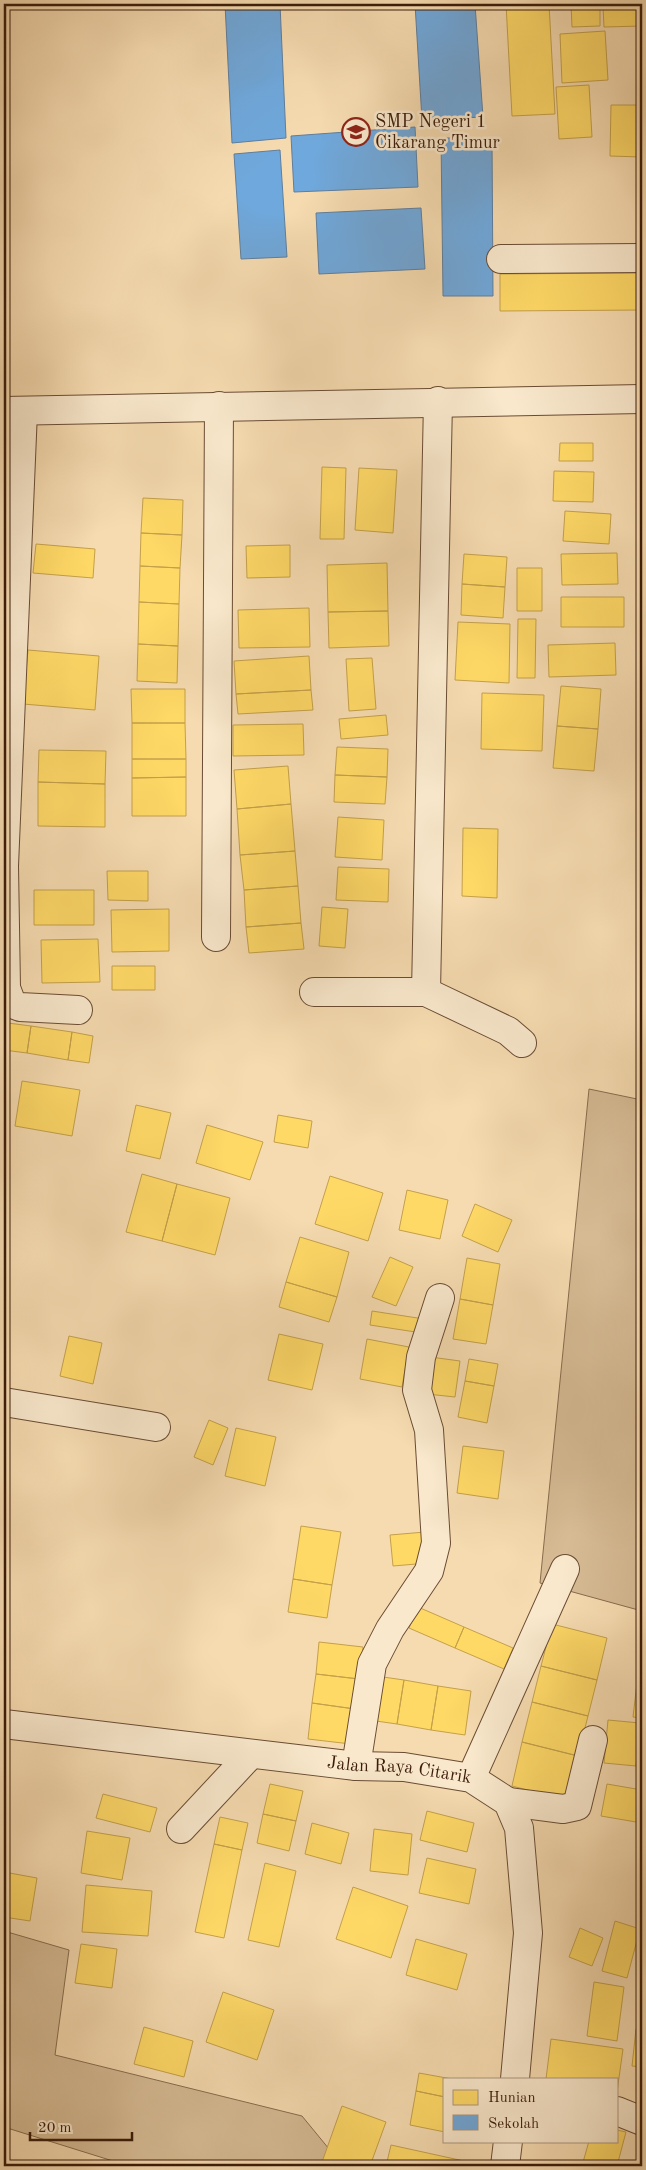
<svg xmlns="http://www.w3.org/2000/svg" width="646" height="2170" viewBox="0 0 646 2170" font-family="'Old Standard TT',serif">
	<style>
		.green { fill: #d6bb94; stroke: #886c4f }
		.homes { fill: #ffd966; stroke: #c4a04a }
		.schools { fill: #6fa8dc; stroke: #5f7e9d }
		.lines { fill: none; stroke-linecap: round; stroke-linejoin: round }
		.minor-casing { stroke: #6a4c34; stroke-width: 30 }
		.minor { stroke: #f9e8cc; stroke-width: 28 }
		.labels { text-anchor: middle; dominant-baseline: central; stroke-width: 5; stroke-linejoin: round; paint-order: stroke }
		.poi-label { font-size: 18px; fill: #3b1c0a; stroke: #f9e8cc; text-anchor: start }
		.street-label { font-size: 18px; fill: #3b1c0a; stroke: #f9e8cc }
	</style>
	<rect width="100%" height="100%" fill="#f6dbb0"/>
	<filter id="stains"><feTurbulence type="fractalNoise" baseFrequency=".004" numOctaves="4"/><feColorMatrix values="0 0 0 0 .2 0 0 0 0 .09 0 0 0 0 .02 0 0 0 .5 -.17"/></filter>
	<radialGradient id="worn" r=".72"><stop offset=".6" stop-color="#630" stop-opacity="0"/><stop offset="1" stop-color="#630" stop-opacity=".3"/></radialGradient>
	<!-- green -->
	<path class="green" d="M589 1089 642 1100V1611L540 1583Z
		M4 1931 69 1950 55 2055 302 2116 343 2166H129L4 2127Z"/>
	<!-- homes -->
	<path class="homes" d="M506 4H549L555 114 512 116Z
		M571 4H600V26L572 27Z
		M642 5V26L604 27 603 7Z
		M605 31 608 80 562 83 560 34Z
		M589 85 592 137 559 139 556 87Z
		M611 105H642V157L610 156Z
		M642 273V310L500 311V274Z
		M560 443H593V461H559Z
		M322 467 346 468 344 539H320Z
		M359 468 397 470 393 533 355 530Z
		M554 471 594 472 593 502 553 501Z
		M143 498 183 500 182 535 141 533Z
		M565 511 611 514 609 544 563 541Z
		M141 533 182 535 180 568 140 566Z
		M36 544 95 549 93 578 33 573Z
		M290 545V577L247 578 246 546Z
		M617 553 618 584 562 585 561 554Z
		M464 554 507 557 505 587 462 584Z
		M387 563 388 611 328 612 327 565Z
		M140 566 180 568 179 604 139 602Z
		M517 568H542V611H517Z
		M462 584 505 587 503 618 461 615Z
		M561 597H624V627H561Z
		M139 602 179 604 178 646 138 644Z
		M309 608 310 647 239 648 238 610Z
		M388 611 389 646 329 648 328 612Z
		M518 619H536L535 678H517Z
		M458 622 510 624 509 683 455 680Z
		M615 643 616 675 549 677 548 645Z
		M138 644 178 646 177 683 137 681Z
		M28 650 99 656 95 710 23 704Z
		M309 656 311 690 236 694 234 661Z
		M372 658 376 709 349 711 346 659Z
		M561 686 601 689 598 729 557 726Z
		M131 689H185V723H132Z
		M311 690 313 710 238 714 236 694Z
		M482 693 544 695 542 751 481 749Z
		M386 715 388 735 341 739 339 719Z
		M132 723H185L186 759H132Z
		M303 724 304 755 233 756V725Z
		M557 726 598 729 594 771 553 768Z
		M337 747 388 749 387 777 335 775Z
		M39 750 106 751 105 784 38 782Z
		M132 759H186V777L132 778Z
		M288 766 291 804 237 809 234 770Z
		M335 775 387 777 385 804 334 802Z
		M186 777V816H132V778Z
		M38 782 105 784V827L38 826Z
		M291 804 295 851 240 855 237 809Z
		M338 817 384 820 382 860 335 857Z
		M463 828 498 829 497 898 462 896Z
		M295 851 298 886 244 890 240 855Z
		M338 867 389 869 388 902 336 900Z
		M107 871H148V901L108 900Z
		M298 886 301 923 246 927 244 890Z
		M34 890H94V925H34Z
		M322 907 348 909 345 948 319 946Z
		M169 909V951L112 952 111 910Z
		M301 923 304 949 249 953 246 927Z
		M98 939 100 982 42 983 41 940Z
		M112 966H155V990H112Z
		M8 1023 31 1026 27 1053 4 1050Z
		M31 1026 72 1032 68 1060 27 1053Z
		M72 1032 93 1036 89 1063 68 1060Z
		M22 1081 80 1090 72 1136 15 1126Z
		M136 1105 171 1113 160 1159 126 1151Z
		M278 1115 312 1121 308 1148 274 1142Z
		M207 1125 263 1142 250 1180 196 1163Z
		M142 1174 177 1184 162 1241 126 1232Z
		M330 1176 383 1193 368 1241 315 1224Z
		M177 1184 230 1198 215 1255 162 1241Z
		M407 1190 448 1200 440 1239 399 1230Z
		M475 1204 512 1220 498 1252 462 1236Z
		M300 1237 349 1252 337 1297 286 1282Z
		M390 1257 413 1267 396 1306 372 1297Z
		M467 1258 500 1264 493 1305 460 1299Z
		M286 1282 337 1297 329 1322 279 1307Z
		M460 1299 493 1305 486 1344 453 1339Z
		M372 1311 424 1319 422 1333 370 1325Z
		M279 1334 323 1344 312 1390 268 1380Z
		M69 1336 102 1343 93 1384 60 1376Z
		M367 1339 409 1347 402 1387 360 1379Z
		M423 1356 460 1361 455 1397 418 1393Z
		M469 1359 498 1364 494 1386 465 1381Z
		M465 1381 494 1386 487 1423 458 1417Z
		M209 1420 228 1428 213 1465 194 1457Z
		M236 1428 276 1437 265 1486 225 1476Z
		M463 1446 504 1451 498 1499 457 1493Z
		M301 1526 341 1532 332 1585 293 1579Z
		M425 1532 428 1563 393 1566 390 1535Z
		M293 1579 332 1585 327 1618 288 1612Z
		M418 1607 464 1627 455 1648 409 1628Z
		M552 1624 607 1638 597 1680 541 1666Z
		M464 1627 513 1648 504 1669 455 1648Z
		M319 1642 363 1647 359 1679 316 1674Z
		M541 1666 597 1680 588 1716 532 1702Z
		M316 1674 359 1679 355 1709 312 1703Z
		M376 1676 404 1680 397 1724 369 1720Z
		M404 1680 438 1686 431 1730 397 1724Z
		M637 1683H642V1718L633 1717Z
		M438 1686 471 1691 465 1735 431 1730Z
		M532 1702 588 1716 578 1756 522 1742Z
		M312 1703 355 1709 351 1744 308 1739Z
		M608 1720 640 1723 636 1766 604 1763Z
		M522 1742 578 1756 567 1800 512 1786Z
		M270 1784 303 1791 296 1821 263 1814Z
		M607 1784 642 1790V1823L601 1816Z
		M103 1794 157 1808 150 1832 96 1818Z
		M427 1811 474 1823 467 1852 420 1840Z
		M263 1814 296 1821 289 1851 257 1843Z
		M220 1817 248 1823 242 1850 214 1844Z
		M312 1823 349 1833 341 1864 305 1854Z
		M374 1829 412 1834 408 1875 370 1871Z
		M87 1831 130 1838 122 1880 81 1873Z
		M214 1844 242 1850 224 1938 195 1932Z
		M427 1858 476 1869 469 1904 419 1893Z
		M265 1863 296 1871 279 1947 248 1940Z
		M4 1872 37 1878 30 1921 4 1917Z
		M86 1885 152 1891 148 1936 82 1932Z
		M353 1887 408 1906 391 1958 336 1939Z
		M615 1921 640 1929 627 1978 602 1971Z
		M580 1928 603 1938 592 1966 569 1957Z
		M416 1939 467 1954 457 1990 406 1975Z
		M81 1944 117 1949 112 1988 75 1983Z
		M594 1982 624 1987 617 2041 587 2036Z
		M223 1992 274 2010 257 2060 206 2042Z
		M144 2027 193 2041 184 2077 134 2064Z
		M636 2029 642 2030V2067L632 2066Z
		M551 2039 623 2049 617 2092V2079H546Z
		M419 2073 452 2079H445V2097L416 2091Z
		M416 2091 445 2097V2132L410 2125Z
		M342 2106 386 2122 370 2166H334L322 2162Z
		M617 2130 626 2132 617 2166H582L589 2141H617Z
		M391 2145 464 2161 462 2166H386Z"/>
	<!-- schools -->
	<path class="schools" d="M225 4H280L286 138 232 143Z
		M415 4H475L483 117 422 120Z
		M415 127 418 187 294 192 291 136Z
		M441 138H492L493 296H443Z
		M280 150 287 257 241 259 234 154Z
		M421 208 425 269 319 274 316 213Z"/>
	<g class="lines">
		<defs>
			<g id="minor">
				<path d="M501 259 642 258"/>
				<path d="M4 411 642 399"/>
				<path d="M23 411 4 866 6 988 12 1004 20 1007 78 1010"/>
				<path d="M216 937 219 406"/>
				<path d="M314 992H426L508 1031 522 1043"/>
				<path d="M426 992 438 401"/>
				<path d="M4 1402 156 1427"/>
				<path id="s1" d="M4 1724 356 1766 404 1767 471 1778 508 1802 519 1828 528 1933 515 2079"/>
				<path d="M356 1766 372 1664 390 1629 429 1571 436 1543 429 1430 417 1390 421 1357 440 1298"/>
				<path d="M471 1778 565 1569"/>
				<path d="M508 1802 563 1809 577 1806 593 1740"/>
				<path d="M181 1829 250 1755"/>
				<path d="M617 2111 642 2121"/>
				<path d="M505 2166 508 2141"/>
			</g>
		</defs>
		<!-- minor casing -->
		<use href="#minor" class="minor-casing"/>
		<!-- minor -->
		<use href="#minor" class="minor"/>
	</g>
	<!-- icons -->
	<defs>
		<symbol id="school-ring" viewBox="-11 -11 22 22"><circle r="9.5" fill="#f9e8cc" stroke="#8f2418" stroke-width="1.5"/><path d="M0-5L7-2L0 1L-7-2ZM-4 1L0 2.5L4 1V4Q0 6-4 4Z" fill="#8f2418"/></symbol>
	</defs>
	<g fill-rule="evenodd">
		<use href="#school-ring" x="340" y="116" width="32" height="32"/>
	</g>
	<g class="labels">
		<!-- poi labels -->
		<g class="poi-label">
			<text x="375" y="122">SMP Negeri 1<tspan x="375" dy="21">Cikarang Timur</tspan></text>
		</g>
		<!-- street labels -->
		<g class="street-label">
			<text stroke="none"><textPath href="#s1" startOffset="398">Jalan Raya Citarik</textPath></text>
		</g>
	</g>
	<!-- margin -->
	<rect width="646" height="2170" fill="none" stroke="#f6dbb0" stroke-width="20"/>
	<rect x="5" y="5" width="636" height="2160" fill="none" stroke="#3b1c0a" stroke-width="2.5"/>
	<rect x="10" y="10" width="626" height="2150" fill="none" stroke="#3b1c0a"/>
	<!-- legend -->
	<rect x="443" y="2078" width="175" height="65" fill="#f9e8cc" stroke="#ad967e"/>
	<rect x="453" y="2090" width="25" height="15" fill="#ffd966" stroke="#ad967e"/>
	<text x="488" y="2102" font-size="15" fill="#3b1c0a">Hunian</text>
	<rect x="453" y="2115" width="25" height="15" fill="#6fa8dc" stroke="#ad967e"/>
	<text x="488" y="2128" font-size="15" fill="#3b1c0a">Sekolah</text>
	<!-- scale -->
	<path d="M30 2132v8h102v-8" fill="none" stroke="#3b1c0a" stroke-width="2.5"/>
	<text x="38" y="2132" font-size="15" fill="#3b1c0a" stroke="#f9e8cc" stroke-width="4" paint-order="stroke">20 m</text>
	<rect width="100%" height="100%" filter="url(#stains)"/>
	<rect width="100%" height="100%" fill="url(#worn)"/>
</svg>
